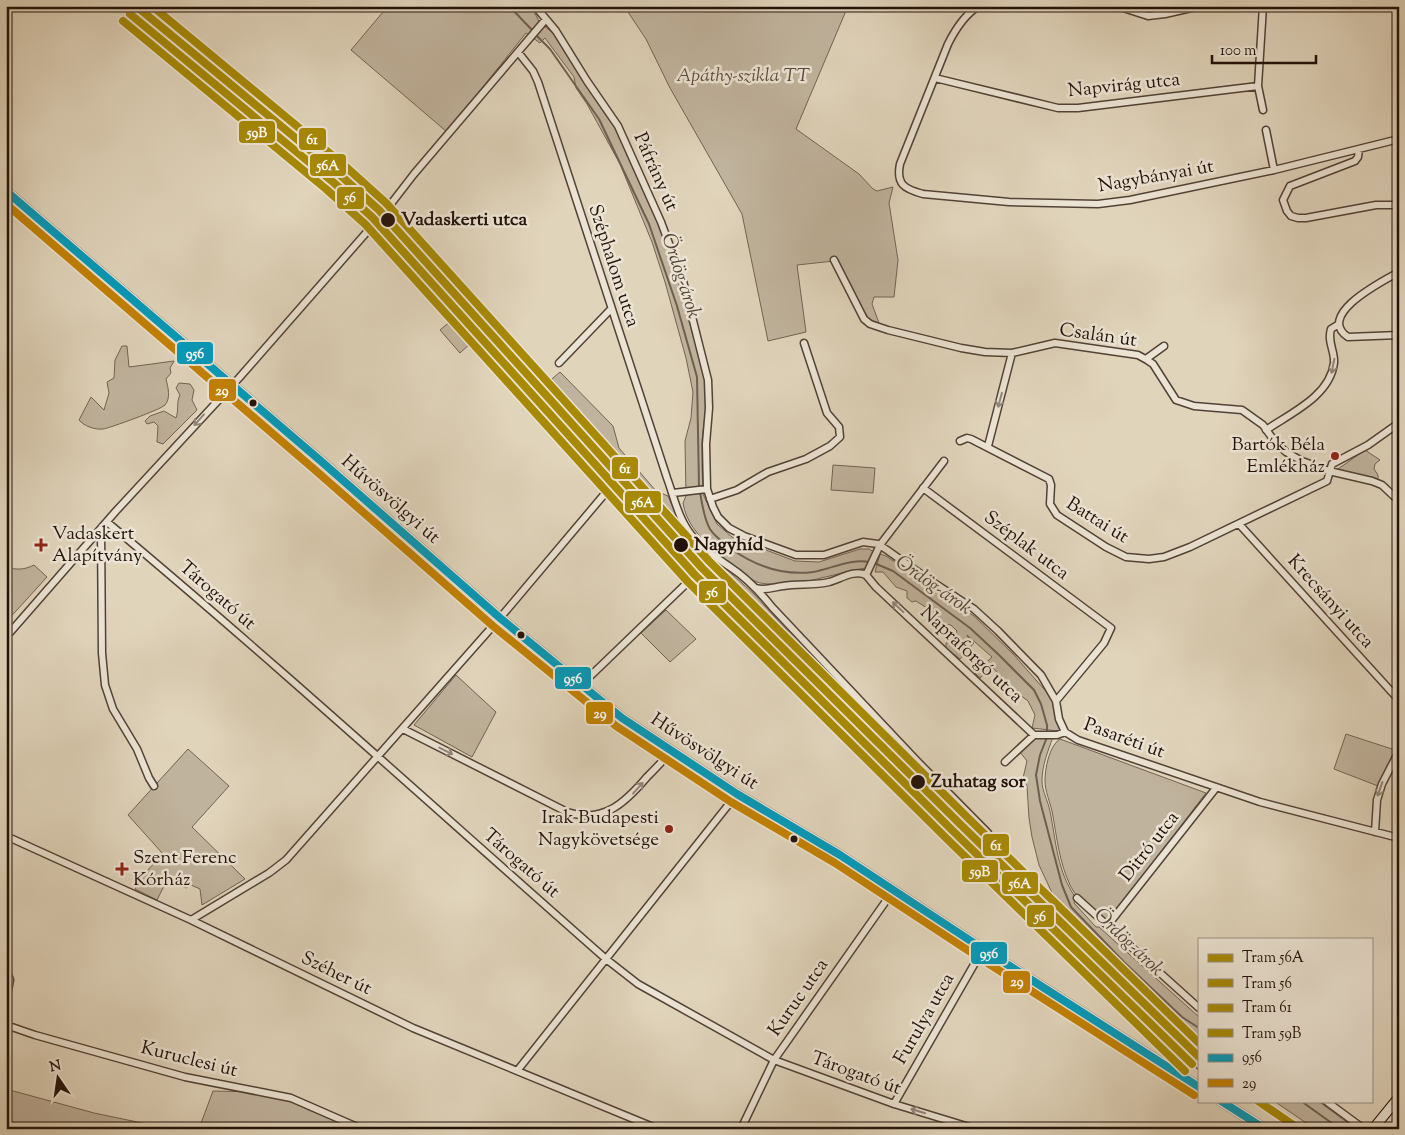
<svg xmlns="http://www.w3.org/2000/svg" width="1405" height="1135" viewBox="0 0 1405 1135" font-family="'Sorts Mill Goudy',serif">
	<style>
		.green { fill: #c0b39d; stroke: #726254 }
		.lines { fill: none; stroke-linecap: round; stroke-linejoin: round }
		.stream { stroke: #6e5f50; stroke-width: 2 }
		.street-casing { stroke: #524236; stroke-width: 9 }
		.secondary-casing { stroke: #23120a; stroke-width: 11 }
		.street { stroke: #ebe3d3; stroke-width: 6 }
		.secondary { stroke: #ebe3d3; stroke-width: 9 }
		.bus-1-casing { stroke: #ebe3d3; stroke-width: 11 }
		.bus-2-casing { stroke: #ebe3d3; stroke-width: 11 }
		.bus-1 { stroke: #049aba; stroke-width: 8 }
		.bus-2 { stroke: #c28102; stroke-width: 8 }
		.tram-1-casing { stroke: #ebe3d3; stroke-width: 11 }
		.tram-2-casing { stroke: #ebe3d3; stroke-width: 11 }
		.tram-3-casing { stroke: #ebe3d3; stroke-width: 11 }
		.tram-4-casing { stroke: #ebe3d3; stroke-width: 11 }
		.tram-1 { stroke: #a78904; stroke-width: 8 }
		.tram-2 { stroke: #a78904; stroke-width: 8 }
		.tram-3 { stroke: #a78904; stroke-width: 8 }
		.tram-4 { stroke: #a78904; stroke-width: 8 }
		.oneway { stroke: #918579 }
		.stop-dot { fill: #23120a; stroke: #ebe3d3; stroke-width: 2 }
		.poi-dot { fill: #8f2418; stroke: #ebe3d3; stroke-width: 2 }
		.labels { text-anchor: middle; dominant-baseline: central; stroke-width: 5; stroke-linejoin: round; paint-order: stroke }
		.park-label { font-size: 19px; font-style: italic; fill: #5a4a3d; stroke: #ebe3d3 }
		.street-label { font-size: 19px; fill: #23120a; stroke: #ebe3d3 }
		.stop-label { font-size: 19px; font-weight: bold; fill: #23120a; stroke: #ebe3d3; text-anchor: start }
		.poi-label { font-size: 19px; fill: #23120a; stroke: #ebe3d3; text-anchor: end }
		.water-label { font-size: 20px; font-style: italic; fill: #554539; stroke: #ebe3d3 }
		.line-badge { stroke: #ebe3d3; stroke-width: 2 }
		.badge-label { font-size: 14px; text-anchor: middle; font-weight: bold; fill: #fff }
	</style>
	<rect width="100%" height="100%" fill="#e0d4bb"/>
	<filter id="stains"><feTurbulence type="fractalNoise" baseFrequency=".004" numOctaves="4"/><feColorMatrix values="0 0 0 0 .2 0 0 0 0 .09 0 0 0 0 .02 0 0 0 .5 -.17"/></filter>
	<radialGradient id="worn" r=".72"><stop offset=".6" stop-color="#630" stop-opacity="0"/><stop offset="1" stop-color="#630" stop-opacity=".3"/></radialGradient>
	<!-- green -->
	<path class="green" d="M388 6H530L537 17 539 22 553 33 564 47 617 128 662 232H664L705 377 707 398 702 440V467L703 494 717 524 732 537 795 561 819 562 860 549H869L874 552 866 568C851 570 836 575 821 578 808 582 769 587 757 582 744 577 720 557 711 548 698 535 686 522 683 503L686 496 685 441 691 418 693 392 686 358 665 282 652 242 620 164 587 104 576 88 574 77 545 38 540 43 526 33 447 132 351 50Z
		M624 6H848L796 129 859 174 873 189 877 191 893 187 889 203 898 260 894 297H874L872 304 879 323 869 319 834 261 797 265 806 332 768 341 742 214 670 88 646 39Z
		M452 320 472 342 460 353 440 330Z
		M122 346H127L129 367 174 361 170 368 171 373 166 379C168 387 171 398 165 405 162 409 110 428 103 429 95 430 84 426 79 420L91 397 104 410 109 393 107 382 114 378 115 360Z
		M560 372 613 426 619 448 656 491 668 496 683 530H676L546 384Z
		M179 383 190 384 194 390 192 400 197 410 163 444 157 442 158 426 154 422 147 424 145 421 150 416 164 411 176 418C179 410 176 403 180 395L176 388Z
		M1365 450 1380 460 1375 464 1374 469 1378 475V482L1342 472 1338 469Z
		M833 465 875 468 873 493 831 490Z
		M880 554 886 556 974 616 1013 654 1051 697 1060 729 1058 731 1032 728 1035 715 1028 701 1016 692 992 667 980 678 975 673 992 657 967 635V636L974 643 960 659 954 654 953 656 946 651V643L952 640 957 631 951 625 941 624 927 608 916 601 912 602 907 598V591L896 587 883 572H875Z
		M715 564 722 565 754 594 864 715 915 765 913 767 712 566Z
		M34 565 47 577 6 622V567C17 570 24 570 34 565Z
		M705 575 870 736 868 737 707 586 704 582Z
		M666 610 696 639 670 662 641 633Z
		M456 675 496 712 472 757 414 725Z
		M1346 734 1395 750 1378 786 1334 769Z
		M1035 736 1053 737C1048 751 1042 765 1042 781 1042 791 1048 801 1050 811 1056 841 1057 872 1076 898L1074 903 1096 927H1099L1199 1017V1047L1158 1006 1161 1002 1054 897 1039 865 1032 837 1029 818 1027 786 1023 778 1027 761 1020 752Z
		M1060 739 1206 793 1107 922C1095 911 1078 901 1071 887 1059 863 1057 837 1052 811 1050 802 1045 791 1045 781 1045 769 1049 746 1060 739Z
		M188 749 229 786 192 827 245 879 202 905 200 889 191 885 186 888 167 880 157 900 135 889 142 876 163 854 128 815Z
		M944 810 1129 991 1199 1057V1060L943 812Z
		M6 1089 94 1113 171 1129H6Z
		M213 1091 259 1092 282 1096 362 1129H178L200 1126Z
		M1274 1101H1318L1356 1129H1315Z"/>
	<g class="lines">
		<!-- stream -->
		<path class="stream" d="M509 6 533 31
			M536 35 550 49 599 119 649 224 677 306 697 377 699 488
			M700 492C702 504 704 519 710 529 714 536 724 543 730 548 755 566 782 576 813 572 831 569 851 558 870 562
			M874 563 893 571 970 628 999 655 1034 690 1041 704 1047 725V733
			M1047 737 1040 755 1036 775 1040 801 1062 885 1071 907 1124 962 1182 1017 1199 1028
			M1301 1101 1340 1129"/>
		<defs>
			<path id="street" d="M141 6 332 165 383 213
				M535 6 556 31 587 81 618 126 661 222 683 281 708 380 709 408 706 444 707 489 713 507 718 517 729 528 744 536 796 555H824L863 542 878 544 887 550 925 577 974 609 998 631 1041 675 1056 701 1059 719 1065 732 1078 740 1260 802 1399 838
				M979 6C965 14 955 30 948 44L900 164C896 184 904 189 923 194L1009 202 1098 204 1130 200 1274 170 1399 139
				M1117 6 1148 16 1165 14 1200 6
				M1263 6 1258 86 1263 110
				M518 52 533 71 538 82 667 478C674 497 679 522 694 538 704 550 717 558 730 567 747 578 760 592 772 607L920 764 988 833
				M935 78 1058 108H1078L1258 86
				M1266 130 1274 170
				M1359 149 1358 157 1355 161 1290 186 1283 200 1287 211 1291 216 1298 218H1306L1376 205H1399
				M379 217 485 335 613 484 695 577 908 781 1141 1011 1199 1065
				M834 260 864 319 870 324 888 330 961 348 985 352 1012 353 1055 343 1138 355 1147 360 1153 364 1176 400 1194 406 1242 410 1263 425 1275 442 1286 452 1302 461 1329 471 1372 481 1382 485 1399 501
				M1399 272C1383 281 1315 315 1348 337L1399 335
				M1146 359 1164 346
				M559 363 611 309
				M1266 430C1291 413 1330 396 1334 363 1335 351 1327 342 1331 329L1339 324
				M960 441 967 438 971 439 1049 479 1051 485 1050 504 1057 515 1106 547 1126 557 1149 559 1164 557 1190 547 1327 481 1332 464 1368 445 1399 423
				M988 446 1012 353
				M923 488 1111 628 1104 643 1056 701
				M673 493 707 489
				M710 499 737 490 768 472 806 459 830 446 840 437 839 427 827 413 804 343
				M107 522C277 664 440 813 606 959L638 984 774 1060 894 1104 976 1129
				M1239 524 1399 700
				M101 530 102 653 105 685 113 709 137 749 149 778 154 786
				M866 575 876 587 1034 735H1057L1065 732
				M866 575 880 545 944 461
				M756 588C765 591 774 587 783 586 798 583 814 586 829 582 840 579 855 569 866 575
				M6 637 116 511 239 378 387 209 414 174 546 19
				M581 685 714 557
				M403 729 567 812C603 824 625 803 647 777 655 769 664 760 671 751
				M1005 762 1034 735
				M908 781 920 764
				M1375 832 1377 800 1382 784 1399 751
				M6 836 191 920 413 1028 658 1129
				M1077 898 1199 1008
				M191 920 269 873 286 860 500 618 613 484
				M1108 925 1216 788
				M6 969 10 980 6 1001
				M6 1025 35 1035 185 1077 291 1098 362 1129
				M517 1071 737 794
				M1326 1101 1364 1129
				M894 1104 983 949
				M741 1129 774 1060 893 891"/>
			<path id="secondary" d="M6 191 322 462 500 618 622 718 737 794 840 855 983 949 1199 1087
				M1221 1101 1265 1129
				M1373 1129 1399 1097"/>
		</defs>
		<!-- street casing -->
		<use href="#street" class="street-casing"/>
		<!-- secondary casing -->
		<use href="#secondary" class="secondary-casing"/>
		<!-- street -->
		<use href="#street" class="street"/>
		<!-- secondary -->
		<use href="#secondary" class="secondary"/>
		<defs>
			<path id="bus-1" d="M6 191 322 462 500 618 622 718 737 794 840 855 983 949 1199 1087
				M1221 1101 1265 1129"/>
			<path id="bus-2" d="M6 204 315 470 493 626 616 726 731 802 835 863 978 957 1194 1095"/>
		</defs>
		<!-- bus-1 casing -->
		<use href="#bus-1" class="bus-1-casing"/>
		<!-- bus-2 casing -->
		<use href="#bus-2" class="bus-2-casing"/>
		<!-- bus-1 -->
		<use href="#bus-1" class="bus-1"/>
		<!-- bus-2 -->
		<use href="#bus-2" class="bus-2"/>
		<defs>
			<path id="tram-1" d="M136 6 339 174 379 210 702 568 960 824 1199 1057
				M1258 1101 1299 1129"/>
			<path id="tram-2" d="M130 14 333 182 372 217 695 575 953 831 1192 1064"/>
			<path id="tram-3" d="M152 6 345 166 386 203 709 561 967 817 1199 1043"/>
			<path id="tram-4" d="M123 21 326 189 365 224 688 582 946 838 1185 1071"/>
		</defs>
		<!-- tram-1 casing -->
		<use href="#tram-1" class="tram-1-casing"/>
		<!-- tram-2 casing -->
		<use href="#tram-2" class="tram-2-casing"/>
		<!-- tram-3 casing -->
		<use href="#tram-3" class="tram-3-casing"/>
		<!-- tram-4 casing -->
		<use href="#tram-4" class="tram-4-casing"/>
		<!-- tram-1 -->
		<use href="#tram-1" class="tram-1"/>
		<!-- tram-2 -->
		<use href="#tram-2" class="tram-2"/>
		<!-- tram-3 -->
		<use href="#tram-3" class="tram-3"/>
		<!-- tram-4 -->
		<use href="#tram-4" class="tram-4"/>
	</g>
	<!-- one-way arrows -->
	<defs><path id="oneway-shaft" d="M-6 0H5M1.5-3L5.5 0L1.5 3" fill="none" stroke-width="1.6" stroke-linecap="round" stroke-linejoin="round" transform="scale(1.25)"/></defs>
	<g class="oneway">
		<use href="#oneway-shaft" transform="translate(1333 366) rotate(101)"/>
		<use href="#oneway-shaft" transform="translate(1000 400) rotate(105)"/>
		<use href="#oneway-shaft" transform="translate(199 420) rotate(132)"/>
		<use href="#oneway-shaft" transform="translate(898 607) rotate(-137)"/>
		<use href="#oneway-shaft" transform="translate(446 751) rotate(27)"/>
		<use href="#oneway-shaft" transform="translate(638 788) rotate(-48)"/>
		<use href="#oneway-shaft" transform="translate(1380 789) rotate(109)"/>
		<use href="#oneway-shaft" transform="translate(918 1111) rotate(-163)"/>
	</g>
	<!-- markers -->
	<g class="stop-dot">
		<circle cx="388" cy="220" r="8"/>
		<circle cx="253" cy="403" r="4.5"/>
		<circle cx="681" cy="545" r="8"/>
		<circle cx="521" cy="635" r="4.5"/>
		<circle cx="918" cy="782" r="8"/>
		<circle cx="794" cy="839" r="4.5"/>
	</g>
	<g class="poi-dot">
		<circle cx="1335" cy="456" r="5"/>
		<path d="M38.5 537.5h5v5h5v5h-5v5h-5v-5h-5v-5h5z"/>
		<circle cx="669" cy="829" r="5"/>
		<path d="M119.5 861.5h5v5h5v5h-5v5h-5v-5h-5v-5h5z"/>
	</g>
	<g class="labels">
		<!-- park labels -->
		<g class="park-label">
			<text x="743" y="76">Apáthy-szikla TT</text>
		</g>
		<!-- street labels -->
		<g class="street-label">
			<text transform="translate(1124 86) rotate(-6)">Napvirág utca</text>
			<text transform="translate(655 172) rotate(66)">Páfrány út</text>
			<text transform="translate(1156 177) rotate(-10)">Nagybányai út</text>
			<text transform="translate(613 266) rotate(72)">Széphalom utca</text>
			<text transform="translate(1098 336) rotate(8)">Csalán út</text>
			<text transform="translate(390 500) rotate(41)">Hűvösvölgyi út</text>
			<text transform="translate(1097 521) rotate(32)">Battai út</text>
			<text transform="translate(1026 546) rotate(37)">Széplak utca</text>
			<text transform="translate(217 596) rotate(41)">Tárogató út</text>
			<text transform="translate(1330 602) rotate(48)">Krecsányi utca</text>
			<text transform="translate(971 655) rotate(43)">Napraforgó utca</text>
			<text transform="translate(1124 739) rotate(20)">Pasaréti út</text>
			<text transform="translate(704 752) rotate(33)">Hűvösvölgyi út</text>
			<text transform="translate(1150 847) rotate(-52)">Ditró utca</text>
			<text transform="translate(521 864) rotate(41)">Tárogató út</text>
			<text transform="translate(336 974) rotate(26)">Széher út</text>
			<text transform="translate(799 998) rotate(-55)">Kuruc utca</text>
			<text transform="translate(925 1019) rotate(-60)">Furulya utca</text>
			<text transform="translate(189 1060) rotate(14)">Kuruclesi út</text>
			<text transform="translate(856 1074) rotate(20)">Tárogató út</text>
		</g>
		<!-- stop labels -->
		<g class="stop-label">
			<text x="401" y="220">Vadaskerti utca</text>
			<text x="694" y="545">Nagyhíd</text>
			<text x="931" y="782">Zuhatag sor</text>
		</g>
		<!-- poi labels -->
		<g class="poi-label">
			<text x="1325" y="445">Bartók Béla<tspan x="1325" dy="22">Emlékház</tspan></text>
			<text x="52" y="534" text-anchor="start">Vadaskert<tspan x="52" dy="22">Alapítvány</tspan></text>
			<text x="659" y="818">Irak Budapesti<tspan x="659" dy="22">Nagykövetsége</tspan></text>
			<text x="133" y="858" text-anchor="start">Szent Ferenc<tspan x="133" dy="22">Kórház</tspan></text>
		</g>
		<!-- water labels -->
		<g class="water-label">
			<text transform="translate(680 276) rotate(72)">Ördög-árok</text>
			<text transform="translate(933 586) rotate(35)">Ördög-árok</text>
			<text transform="translate(1128 943) rotate(44)">Ördög-árok</text>
		</g>
	</g>
	<g class="line-badge">
		<rect x="238" y="120" width="38" height="24" rx="5" fill="#a78904"/>
		<rect x="298" y="127" width="29" height="24" rx="5" fill="#a78904"/>
		<rect x="309" y="153" width="38" height="24" rx="5" fill="#a78904"/>
		<rect x="336" y="186" width="29" height="24" rx="5" fill="#a78904"/>
		<rect x="176" y="341" width="38" height="24" rx="5" fill="#049aba"/>
		<rect x="208" y="378" width="29" height="24" rx="5" fill="#c28102"/>
		<rect x="611" y="456" width="28" height="24" rx="5" fill="#a78904"/>
		<rect x="624" y="490" width="38" height="24" rx="5" fill="#a78904"/>
		<rect x="698" y="580" width="29" height="24" rx="5" fill="#a78904"/>
		<rect x="554" y="666" width="38" height="24" rx="5" fill="#049aba"/>
		<rect x="585" y="701" width="29" height="24" rx="5" fill="#c28102"/>
		<rect x="982" y="833" width="28" height="24" rx="5" fill="#a78904"/>
		<rect x="961" y="859" width="38" height="24" rx="5" fill="#a78904"/>
		<rect x="1001" y="871" width="38" height="24" rx="5" fill="#a78904"/>
		<rect x="1026" y="904" width="29" height="24" rx="5" fill="#a78904"/>
		<rect x="970" y="941" width="38" height="24" rx="5" fill="#049aba"/>
		<rect x="1002" y="970" width="29" height="24" rx="5" fill="#c28102"/>
	</g>
	<g class="badge-label">
		<text x="257" y="137">59B</text>
		<text x="312" y="144">61</text>
		<text x="328" y="170">56A</text>
		<text x="350" y="202">56</text>
		<text x="195" y="358">956</text>
		<text x="222" y="395">29</text>
		<text x="625" y="473">61</text>
		<text x="643" y="507">56A</text>
		<text x="712" y="597">56</text>
		<text x="573" y="683">956</text>
		<text x="600" y="718">29</text>
		<text x="996" y="850">61</text>
		<text x="980" y="876">59B</text>
		<text x="1020" y="888">56A</text>
		<text x="1040" y="921">56</text>
		<text x="989" y="958">956</text>
		<text x="1017" y="986">29</text>
	</g>
	<!-- margin -->
	<rect width="1405" height="1135" fill="none" stroke="#e0d4bb" stroke-width="25"/>
	<rect x="8" y="8" width="1390" height="1120" fill="none" stroke="#23120a" stroke-width="2.5"/>
	<rect x="12" y="12" width="1380" height="1110" fill="none" stroke="#23120a"/>
	<!-- legend -->
	<rect x="1198" y="938" width="175" height="165" fill="#ebe3d3" stroke="#9b8f83"/>
	<rect x="1208" y="954" width="25" height="8" fill="#a78904" stroke="#9b8f83"/>
	<text x="1242" y="962" font-size="15" fill="#23120a">Tram 56A</text>
	<rect x="1208" y="979" width="25" height="8" fill="#a78904" stroke="#9b8f83"/>
	<text x="1242" y="988" font-size="15" fill="#23120a">Tram 56</text>
	<rect x="1208" y="1004" width="25" height="8" fill="#a78904" stroke="#9b8f83"/>
	<text x="1242" y="1012" font-size="15" fill="#23120a">Tram 61</text>
	<rect x="1208" y="1029" width="25" height="8" fill="#a78904" stroke="#9b8f83"/>
	<text x="1242" y="1038" font-size="15" fill="#23120a">Tram 59B</text>
	<rect x="1208" y="1054" width="25" height="8" fill="#049aba" stroke="#9b8f83"/>
	<text x="1242" y="1062" font-size="15" fill="#23120a">956</text>
	<rect x="1208" y="1079" width="25" height="8" fill="#c28102" stroke="#9b8f83"/>
	<text x="1242" y="1088" font-size="15" fill="#23120a">29</text>
	<!-- north arrow -->
	<g transform="translate(58 1078) rotate(347)" stroke="#ebe3d3" stroke-width="4" paint-order="stroke">
	<path d="M0-4L9 19L0 12L-9 19Z" fill="#23120a"/>
	<text y="-8" font-size="14" font-weight="bold" text-anchor="middle" fill="#23120a">N</text>
	</g>
	<!-- scale -->
	<path d="M1212 55v8h104v-8" fill="none" stroke="#23120a" stroke-width="2.5"/>
	<text x="1220" y="55" font-size="15" fill="#23120a" stroke="#ebe3d3" stroke-width="4" paint-order="stroke">100 m</text>
	<rect width="100%" height="100%" filter="url(#stains)"/>
	<rect width="100%" height="100%" fill="url(#worn)"/>
</svg>
